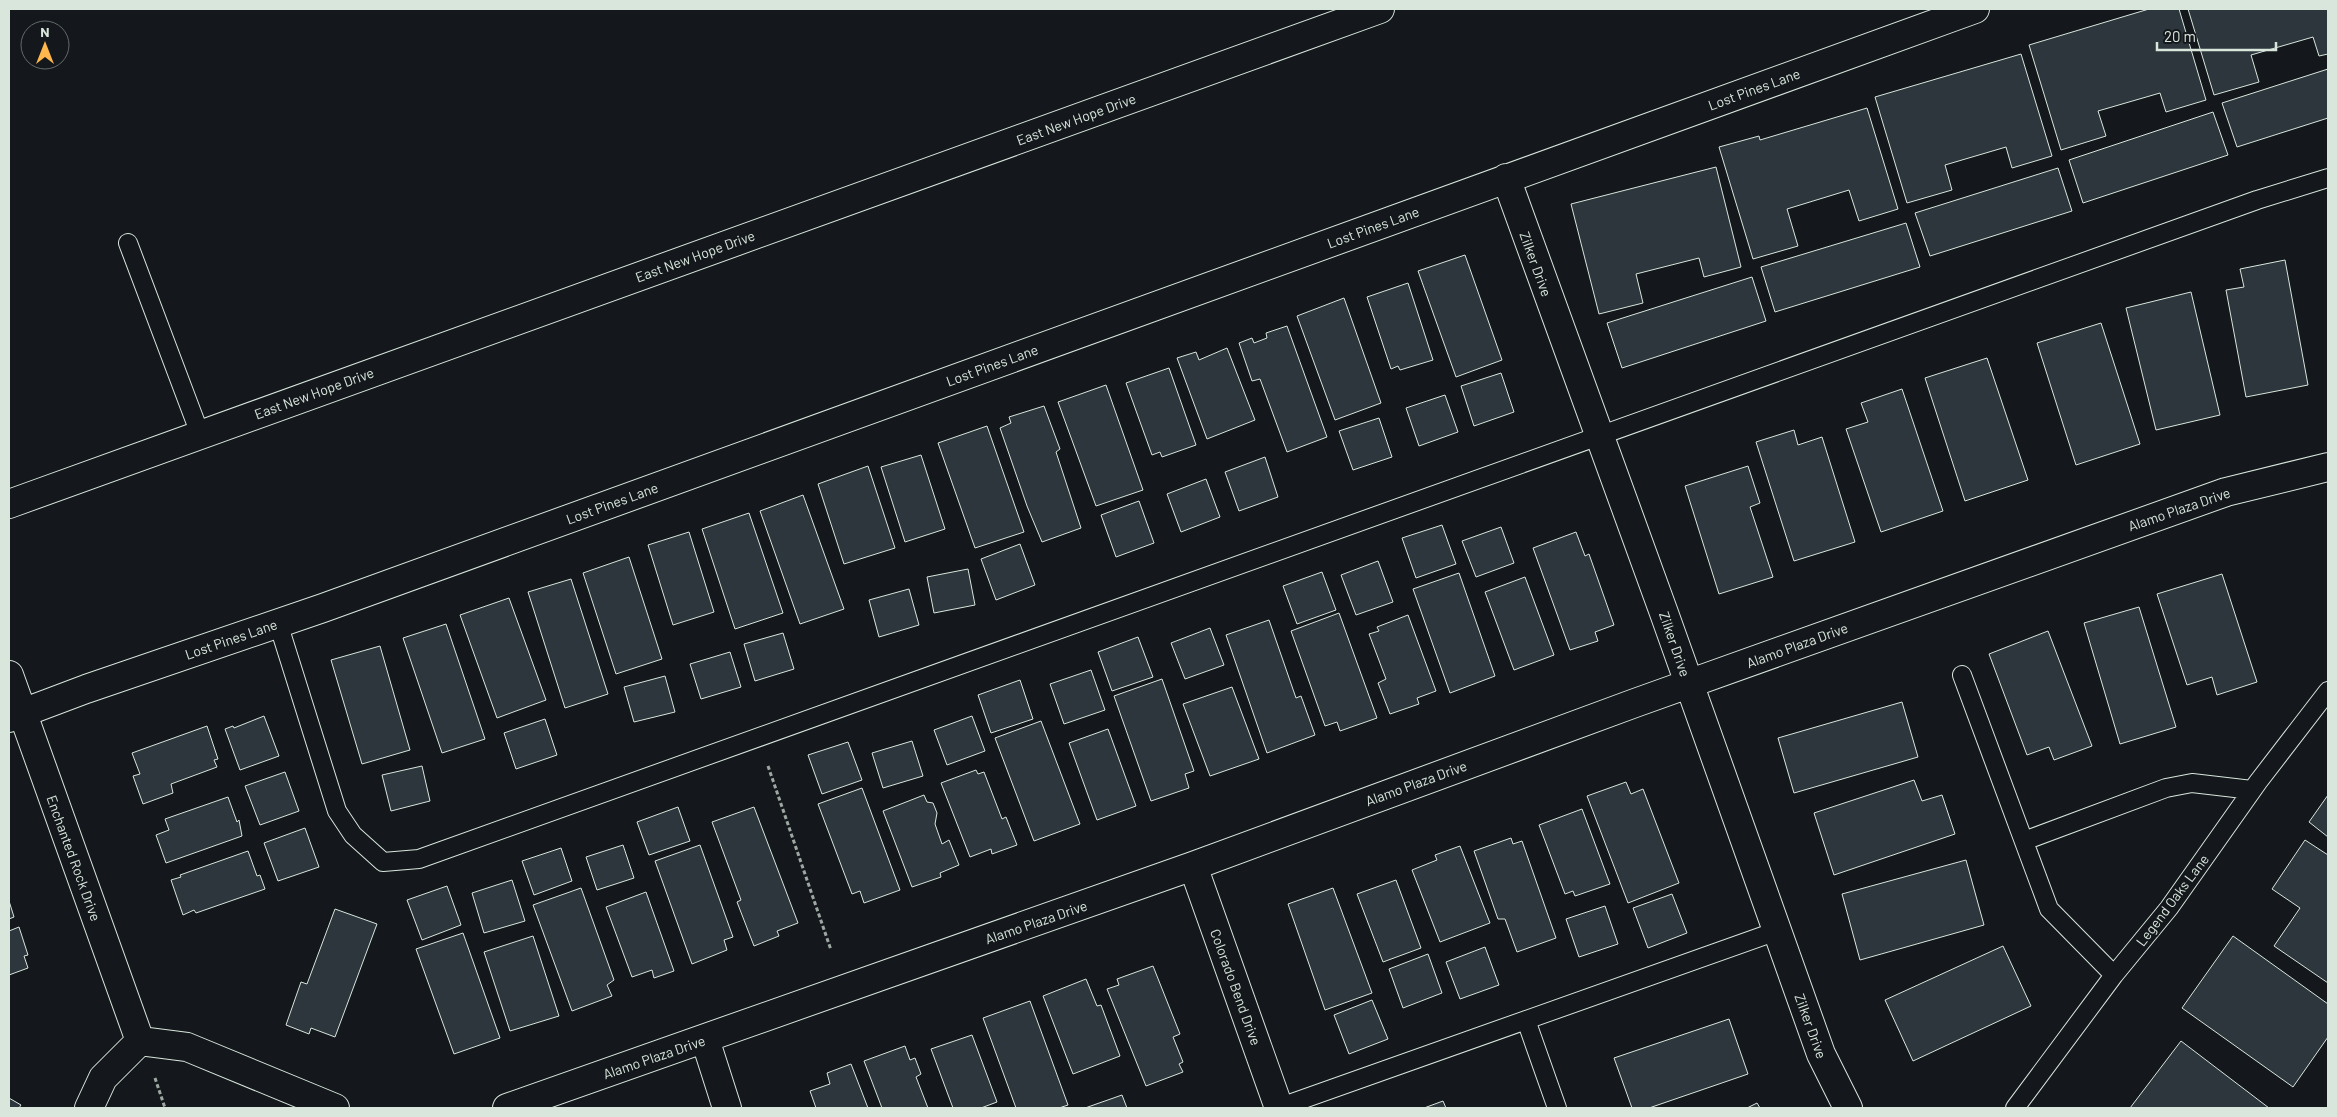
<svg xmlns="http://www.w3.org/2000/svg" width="2337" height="1117" viewBox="0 0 2337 1117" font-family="Barlow,sans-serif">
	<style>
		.building { fill: #2c363c; stroke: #d8e6dc }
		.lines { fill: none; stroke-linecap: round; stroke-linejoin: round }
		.service-casing { stroke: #d8e6dc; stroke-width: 20 }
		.minor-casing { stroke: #d8e6dc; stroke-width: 30 }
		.secondary-casing { stroke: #d8e6dc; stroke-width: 30 }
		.path { stroke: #9da8a2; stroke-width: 3; stroke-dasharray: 4 2.5; stroke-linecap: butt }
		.service { stroke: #14181c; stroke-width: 18 }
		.minor { stroke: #14181c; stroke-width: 28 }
		.secondary { stroke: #14181c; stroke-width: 28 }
		.labels { text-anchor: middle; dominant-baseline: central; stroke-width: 4; stroke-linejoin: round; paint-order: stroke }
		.street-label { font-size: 14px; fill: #d8e6dc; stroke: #14181c }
	</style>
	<rect width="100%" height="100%" fill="#14181c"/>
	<!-- building -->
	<path class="building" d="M2149 9H2179L2206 100 2166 112 2160 93 2098 111 2106 136 2061 150 2029 45Z
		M2188 9H2328V54L2319 56 2313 37 2251 55 2259 82 2214 95Z
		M2021 54 2052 156 2012 168 2006 147 1945 165 1952 190 1907 203 1875 97Z
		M2328 69V118L2237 147 2222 103Z
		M1867 108 1898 209 1859 221 1849 190 1787 209 1798 246 1753 259 1719 147 1759 136 1760 140Z
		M2213 112 2228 155 2083 203 2069 160Z
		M1716 167 1741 267 1704 277 1699 258 1636 274 1643 303 1599 314 1571 204Z
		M2058 168 2072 211 1930 256 1915 213Z
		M1906 223 1920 267 1775 312 1761 267Z
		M1465 255 1502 360 1456 377 1418 271Z
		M2285 260 2308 385 2246 397 2226 290 2244 287 2240 269Z
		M1752 277 1766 321 1622 368 1607 323Z
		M1408 283 1433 360 1400 370 1398 366 1391 369 1367 297Z
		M2191 292 2220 415 2156 430 2126 308Z
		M1344 298 1381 403 1335 420 1297 316Z
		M2101 323 2140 444 2076 465 2037 343Z
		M1287 326 1327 437 1287 452 1260 379 1252 381 1239 343 1252 338 1254 343 1267 338 1266 333Z
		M1227 348 1255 420 1207 439 1177 358 1196 352 1199 360Z
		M1987 358 2028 480 1965 501 1925 378Z
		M1169 368 1196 445 1162 457 1160 452 1152 455 1126 383Z
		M1501 373 1514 412 1474 426 1461 386Z
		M1106 385 1143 490 1096 506 1058 402Z
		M1902 389 1943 511 1881 532 1846 429 1868 422 1861 403Z
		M1445 395 1458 432 1419 446 1406 408Z
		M1044 406 1060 449 1056 452 1081 528 1042 542 1027 506 1000 428 1011 423 1009 417Z
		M1379 418 1392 457 1353 470 1339 431Z
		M987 426 1024 532 975 548 938 443Z
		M1794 430 1798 445 1822 437 1855 542 1794 561 1756 442Z
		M921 455 945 529 905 542 881 467Z
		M1265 457 1278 497 1239 511 1225 472Z
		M868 466 895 548 844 564 818 484Z
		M1748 466 1760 503 1750 507 1773 577 1719 594 1685 486Z
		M1206 479 1220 517 1181 532 1167 494Z
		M803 495 844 609 800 624 760 511Z
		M1139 501 1154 543 1116 557 1101 515Z
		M749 513 783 613 735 629 702 529Z
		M1442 525 1456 564 1416 578 1402 538Z
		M1501 527 1514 563 1476 577 1462 541Z
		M689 532 714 612 673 625 648 545Z
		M1576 532 1585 556 1589 554 1614 625 1595 632 1598 641 1570 650 1533 548Z
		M1020 544 1035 585 996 600 981 559Z
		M629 557 662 659 616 674 583 573Z
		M1378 561 1393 602 1356 615 1341 575Z
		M968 569 975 605 934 613 927 577Z
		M1322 572 1336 610 1297 624 1283 586Z
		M1459 573 1495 676 1450 693 1413 589Z
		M2222 574 2257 682 2217 695 2212 677 2187 685 2157 594Z
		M1525 577 1554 655 1514 670 1485 592Z
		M571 579 608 694 565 708 528 592Z
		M909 589 919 625 879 637 869 600Z
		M509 598 546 700 497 718 460 615Z
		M2139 607 2176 727 2120 744 2084 623Z
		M1339 613 1377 718 1340 731 1337 722 1325 726 1291 631Z
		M1408 615 1436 691 1417 698 1419 704 1390 714 1378 683 1386 679 1369 634 1379 631 1377 627Z
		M1269 620 1296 698 1301 696 1315 735 1267 753 1226 635Z
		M446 624 485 739 442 753 403 638Z
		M1210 628 1224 665 1185 679 1171 643Z
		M2048 631 2092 746 2054 760 2049 747 2027 755 1989 654Z
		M783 633 794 669 755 681 744 644Z
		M1138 637 1153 677 1112 691 1098 652Z
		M380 646 410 750 362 764 331 660Z
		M730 652 741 687 701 699 690 664Z
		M1091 670 1105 710 1064 724 1050 684Z
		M665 676 675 712 634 722 624 687Z
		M1162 679 1194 771 1185 774 1189 788 1151 801 1114 696Z
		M1020 680 1033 719 991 733 978 695Z
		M1232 687 1259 759 1210 776 1183 704Z
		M1902 702 1918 757 1794 793 1778 738Z
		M264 716 279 756 240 770 225 729 233 726 234 728Z
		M972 716 985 751 947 765 934 730Z
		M545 719 557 755 516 769 504 733Z
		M1041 721 1080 824 1034 841 995 738Z
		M207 726 218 759 214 760 217 767 171 784 173 793 143 804 133 776 140 774 132 753Z
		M1108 729 1136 806 1097 820 1069 743Z
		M912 741 923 776 883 788 872 753Z
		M848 742 862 780 822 794 808 755Z
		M422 766 430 801 391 811 382 775Z
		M976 770 978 774 984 772 1002 819 1006 817 1017 845 992 854 991 849 970 857 941 783Z
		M285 772 299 811 260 825 245 786Z
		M1914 780 1922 801 1942 795 1955 834 1834 875 1814 813Z
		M1626 782 1631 794 1643 789 1679 883 1628 903 1587 796Z
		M862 788 900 890 864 903 860 891 852 894 818 804Z
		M924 795 927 802 933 803 937 813 935 824 942 844 949 840 959 865 940 873 941 877 912 887 883 811Z
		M2328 795V837L2309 822Z
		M228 797 237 822 239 820 242 836 166 863 156 835 169 830 165 819Z
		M678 807 690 841 649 855 637 822Z
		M754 807 798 923 777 931 779 936 754 946 737 902 741 900 712 822Z
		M1582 809 1610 884 1575 896 1573 891 1565 894 1539 825Z
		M305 828 319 867 278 881 264 843Z
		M1511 838 1513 844 1522 841 1556 938 1517 952 1505 919H1498L1474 851Z
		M2305 840 2328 855V983L2274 946 2300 908 2272 889Z
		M623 845 634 878 597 890 586 857Z
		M700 845 733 937 724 940 727 950 692 964 655 861Z
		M1460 846 1490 923 1440 942 1412 870 1437 860 1435 855Z
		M561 848 572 881 534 895 522 861Z
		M248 851 257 876 260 875 265 889 196 913 194 910 183 915 171 880 181 877 180 875Z
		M1966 860 1984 925 1860 960 1842 894Z
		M512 880 525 921 484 933 472 893Z
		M1396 880 1421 948 1383 962 1357 894Z
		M447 886 461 925 422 940 407 900Z
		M581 888 614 980 607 985 612 996 572 1011 533 905Z
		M1333 888 1372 993 1325 1010 1288 904Z
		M646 892 674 971 654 978 652 970 632 977 606 907Z
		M1672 894 1687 933 1648 948 1633 908Z
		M9 901 14 917 9 919Z
		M1605 906 1618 944 1579 957 1566 919Z
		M335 909 377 924 335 1037 311 1028 309 1034 286 1025 301 982 307 984Z
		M19 927 28 955 24 956 28 968 9 975V931Z
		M463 933 500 1038 454 1054 416 949Z
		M533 936 559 1016 510 1031 484 952Z
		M2233 936 2328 1004V1037L2293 1087 2182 1008Z
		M2003 946 2031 1006 1913 1061 1885 1000Z
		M1485 947 1499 985 1460 999 1446 962Z
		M1428 954 1442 993 1403 1008 1389 969Z
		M1153 966 1180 1034 1173 1037 1183 1062 1179 1064 1183 1072 1146 1086 1107 989 1119 985 1117 979Z
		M1086 979 1097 1006 1101 1005 1120 1056 1073 1074 1043 996Z
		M1372 1000 1388 1039 1349 1054 1334 1015Z
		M1030 1001 1068 1105 1059 1108H1016L983 1018Z
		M1729 1019 1748 1074 1649 1108H1632L1614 1058Z
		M972 1035 997 1102 981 1108H953L931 1049Z
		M2181 1041 2269 1108H2130Z
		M905 1046 910 1060 915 1058 921 1074 916 1077 928 1108H882L864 1061Z
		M851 1064 868 1108H816L810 1091 830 1084 827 1073Z
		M1122 1095 1127 1108H1085Z
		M9 1098 21 1105 19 1108H9Z
		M1443 1101 1446 1108H1424Z
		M1757 1103 1760 1108H1747Z"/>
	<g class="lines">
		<defs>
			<path id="service" d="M128 243 200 434
				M278 623 337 811 353 835 383 862 419 859 2257 200 2328 178
				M1962 675 2049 909 2114 975
				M2024 841 2166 788 2192 783 2252 790
				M1526 1020 1557 1108
				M1278 1108 1777 931
				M2015 1108 2114 975 2169 908 2258 782 2328 691"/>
			<path id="minor" d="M1506 178 1664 613 1821 1054 1848 1108
				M9 675 140 1041
				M9 718 86 689 323 608 1975 9
				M1193 866 1279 1108
				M705 1039 727 1108
				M89 1108 103 1078 140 1041 187 1047 335 1108
				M507 1108 1193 866 1635 703 2226 492 2328 467"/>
			<path id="secondary" d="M9 504 1380 9"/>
		</defs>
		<!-- service casing -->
		<use href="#service" class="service-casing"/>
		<!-- minor casing -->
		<use href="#minor" class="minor-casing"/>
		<!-- secondary casing -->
		<use href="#secondary" class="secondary-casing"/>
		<!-- path -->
		<path class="path" d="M768 766 831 950
			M155 1078 165 1108"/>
		<!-- service -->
		<use href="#service" class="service"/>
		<!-- minor -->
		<use href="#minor" class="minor"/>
		<!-- secondary -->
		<use href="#secondary" class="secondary"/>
	</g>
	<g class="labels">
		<!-- street labels -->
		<g class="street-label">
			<text transform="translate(1754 89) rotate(-20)">Lost Pines Lane</text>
			<text transform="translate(1076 119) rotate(-20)">East New Hope Drive</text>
			<text transform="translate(1373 227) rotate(-20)">Lost Pines Lane</text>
			<text transform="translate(695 256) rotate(-20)">East New Hope Drive</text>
			<text transform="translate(1536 264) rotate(70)">Zilker Drive</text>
			<text transform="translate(992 365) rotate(-20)">Lost Pines Lane</text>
			<text transform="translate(314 393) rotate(-20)">East New Hope Drive</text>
			<text transform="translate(612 503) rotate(-20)">Lost Pines Lane</text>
			<text transform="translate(2179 509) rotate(-19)">Alamo Plaza Drive</text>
			<text transform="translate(231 639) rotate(-19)">Lost Pines Lane</text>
			<text transform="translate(1675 644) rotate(71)">Zilker Drive</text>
			<text transform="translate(1797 645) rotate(-20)">Alamo Plaza Drive</text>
			<text transform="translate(1416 783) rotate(-20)">Alamo Plaza Drive</text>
			<text transform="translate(74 858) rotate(70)">Enchanted Rock Drive</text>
			<text transform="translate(2172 900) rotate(-53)">Legend Oaks Lane</text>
			<text transform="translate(1036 922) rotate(-19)">Alamo Plaza Drive</text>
			<text transform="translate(1236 987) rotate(70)">Colorado Bend Drive</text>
			<text transform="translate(1811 1026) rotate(70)">Zilker Drive</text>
			<text transform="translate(654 1057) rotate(-19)">Alamo Plaza Drive</text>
		</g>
	</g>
	<!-- border -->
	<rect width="2337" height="1117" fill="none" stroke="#d8e6dc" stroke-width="20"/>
	<!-- north arrow -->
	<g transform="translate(45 45)"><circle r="24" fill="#14181c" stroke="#626a69"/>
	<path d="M0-4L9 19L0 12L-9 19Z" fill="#ffb74d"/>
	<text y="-8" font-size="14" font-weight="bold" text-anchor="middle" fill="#d8e6dc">N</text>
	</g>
	<!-- scale -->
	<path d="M2157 42v8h119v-8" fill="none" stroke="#d8e6dc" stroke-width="2.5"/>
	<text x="2164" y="42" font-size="15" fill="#d8e6dc" stroke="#14181c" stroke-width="4" paint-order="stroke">20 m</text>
</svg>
